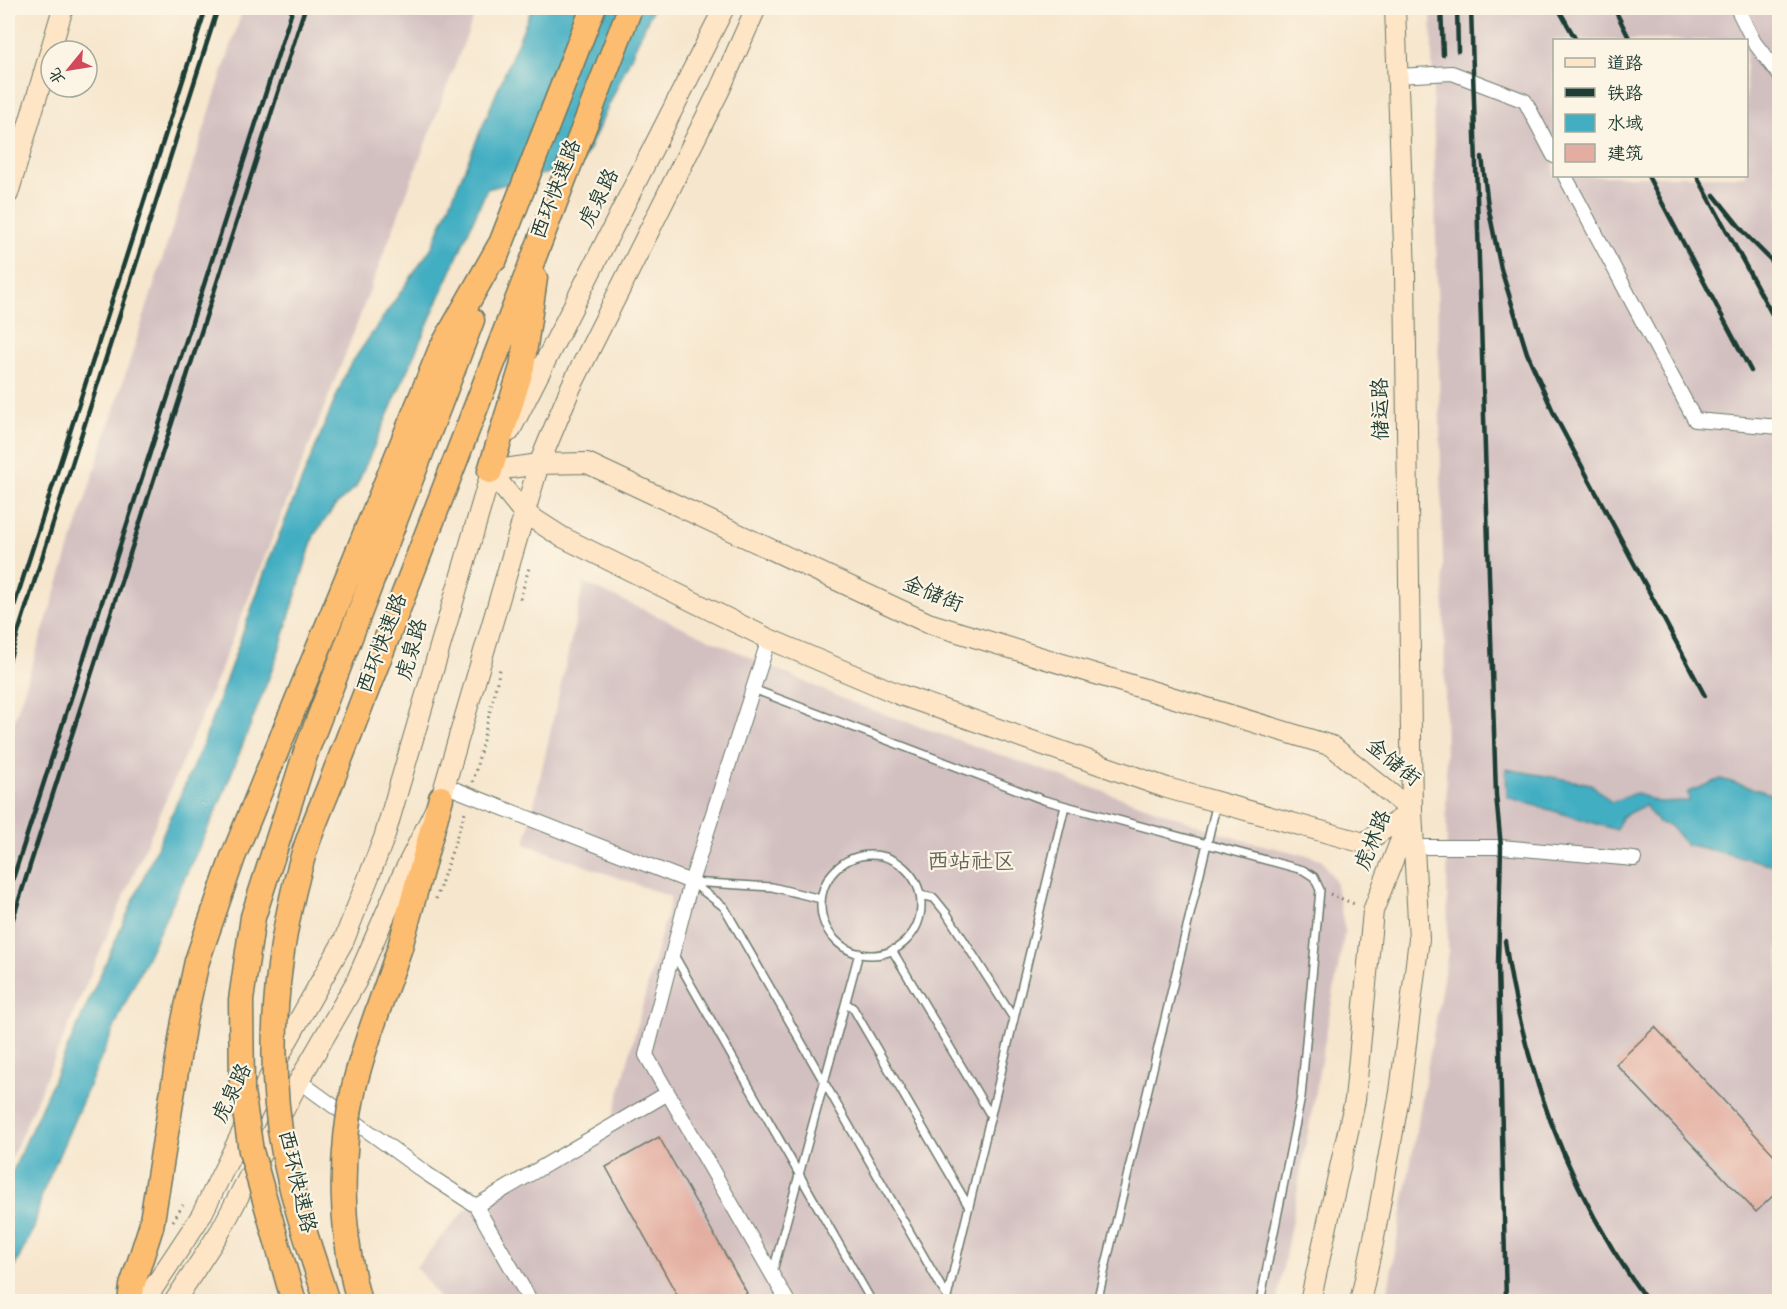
<svg xmlns="http://www.w3.org/2000/svg" width="1787" height="1309" viewBox="0 0 1787 1309" font-family="Dekko,'LXGW WenKai TC',sans-serif">
	<style>
		.industrial { fill: #d2bfc0; fill-rule: evenodd }
		.water { fill: #43aec2; stroke: #31767b; stroke-width: 1.5 }
		.building { fill: #e3aea1 }
		.lines { fill: none; stroke-linecap: round; stroke-linejoin: round }
		.lane-casing { stroke: #6a786a; stroke-width: 10 }
		.street-casing { stroke: #6a786a; stroke-width: 16 }
		.secondary-casing { stroke: #6a786a; stroke-width: 22 }
		.highway-casing { stroke: #6a786a; stroke-width: 27 }
		.path { stroke: #6a786a; stroke-width: 3; stroke-dasharray: 1.5 4.5; stroke-linecap: butt }
		.lane { stroke: #fff; stroke-width: 7 }
		.street { stroke: #fff; stroke-width: 14 }
		.secondary { stroke: #fee5c5; stroke-width: 20 }
		.highway { stroke: #fcbd6f; stroke-width: 24 }
		.rail { stroke: #1f3d34; stroke-width: 4.5 }
		.highway-bridge-casing { stroke: #6a786a; stroke-width: 27; stroke-linecap: butt }
		.highway-bridge { stroke: #fcbd6f; stroke-width: 24 }
		.labels { text-anchor: middle; dominant-baseline: central; stroke-width: 4.5; stroke-linejoin: round; paint-order: stroke }
		.street-label { font-size: 21px; fill: #1f3d34; stroke: #fcf5e5 }
		.neighbourhood-label { font-size: 22px; fill: #64655a; stroke: #fcf5e5 }
	</style>
	<rect width="100%" height="100%" fill="#fcf5e5"/>
	<filter id="ink" filterUnits="userSpaceOnUse"><feTurbulence type="fractalNoise" baseFrequency=".0167" numOctaves="2"/><feDisplacementMap in="SourceGraphic" scale="12" xChannelSelector="R" yChannelSelector="G"/><feConvolveMatrix kernelMatrix="1 2 1 2 8 2 1 2 1" color-interpolation-filters="sRGB"/></filter>
	<filter id="wash" filterUnits="userSpaceOnUse"><feTurbulence type="fractalNoise" baseFrequency=".008" numOctaves="4" result="noise"/><feDisplacementMap in="SourceGraphic" scale="24" xChannelSelector="R" yChannelSelector="G"/><feGaussianBlur stdDeviation="1.35" result="paint"/><feColorMatrix in="noise" values="0 0 0 0 0 0 0 0 0 0 0 0 0 0 0 0 0 1.4 0 .05"/><feComposite in="paint" operator="in"/></filter>
	<g filter="url(#wash)">
		<rect width="100%" height="100%" fill="#f6e6cd"/>
		<!-- industrial -->
		<path class="industrial" d="M243 8H477L347 350 201 718 8 1166V740Z
			M1431 8H1779V1301L1386 1302 1448 951 1444 609ZM1554 40H1746V176H1554Z
			M584 583 850 702 1238 839 1321 859 1335 880 1345 931 1277 1301 442 1302 416 1267 465 1210 612 1121 671 897 525 844Z"/>
		<!-- water -->
		<path class="water" d="M532 8H653L582 164 487 189 356 487 335 506 314 535 277 657 219 805 122 1010 42 1194 34 1228 8 1280V1182L203 744 269 560 348 368 432 247Z
			M1506 769 1591 784 1611 802 1636 793 1657 802 1689 801 1688 792 1721 779 1779 796V866L1686 844 1670 825 1658 823 1645 805 1621 817 1617 830 1507 797Z"/>
		<g id="blocks">
			<!-- building -->
			<path class="building" d="M1655 1027 1779 1160V1190L1756 1212 1616 1064Z
				M659 1137 747 1293 731 1302H681L606 1167Z"/>
		</g>
	</g>
	<g filter="url(#ink)">
		<use href="#blocks" fill-opacity="0" stroke="#6a786a" stroke-width="1.5"/>
		<g class="lines">
			<defs>
				<path id="lane" d="M753 689 1044 800 1303 870 1314 877 1320 890 1301 1097 1260 1302
					M821 905a50 50 0 1 1 100 0a50 50 0 1 1-100 0Z
					M691 882 724 907 947 1297
					M691 882 772 887 821 899
					M920 895 934 898 947 914 1014 1019
					M892 950 991 1116
					M674 955 872 1302
					M846 1003 853 1008 969 1207
					M773 1271 859 953
					M946 1302 1065 806
					M1097 1302 1217 802"/>
				<path id="street" d="M1737 8 1754 42 1780 76
					M1397 76 1452 73 1525 101 1554 156
					M1565 176 1695 420 1780 427
					M769 639 691 882 646 1055 788 1302
					M444 785 691 882
					M1414 847H1501L1634 859
					M299 1081 427 1174 476 1206
					M531 1302 476 1206 668 1093"/>
				<path id="secondary" d="M8 194 63 8
					M510 431 724 8
					M587 463 928 623 1332 746 1412 811 1364 843 1167 788 898 694 769 639 562 537 523 512 490 471 539 464Z
					M144 1302 201 1216 286 1043 344 940 384 838 494 462
					M174 1302 221 1230 299 1081 356 982 402 876 441 798 539 464 571 387 720 89 756 8
					M1310 1302 1355 1100 1373 911 1409 819
					M1360 1302 1374 1238 1400 1092 1419 939 1412 811 1405 272 1395 8"/>
				<path id="highway" d="M495 259 593 8
					M490 471 522 367 535 278
					M306 752 472 320
					M337 767 630 8
					M400 947 441 798
					M130 1302 132 1286 151 1227 184 1021 197 961 233 857 440 351 500 245"/>
			</defs>
			<!-- lane casing -->
			<use href="#lane" class="lane-casing"/>
			<!-- street casing -->
			<use href="#street" class="street-casing"/>
			<!-- secondary casing -->
			<use href="#secondary" class="secondary-casing"/>
			<!-- highway casing -->
			<use href="#highway" class="highway-casing"/>
			<!-- path -->
			<path class="path" d="M520 599 529 568
				M473 782 500 669
				M1330 894 1357 905
				M436 899 466 809
				M173 1221 183 1205
				M262 1302 271 1298"/>
			<!-- lane -->
			<use href="#lane" class="lane"/>
			<!-- street -->
			<use href="#street" class="street"/>
			<!-- secondary -->
			<use href="#secondary" class="secondary"/>
			<!-- highway -->
			<use href="#highway" class="highway"/>
			<!-- rail -->
			<path class="rail" d="M1441 8 1443 55
				M1457 8 1458 51
				M1471 8 1496 795 1501 847 1498 964 1506 1302
				M1558 8 1576 40
				M1614 8 1630 40
				M1482 157 1488 206 1501 269 1527 353 1555 416 1705 696
				M1648 176 1751 371
				M1697 176 1780 329
				M1714 195 1747 236 1780 269
				M8 625 206 8
				M8 664 218 8
				M8 894 293 8
				M8 934 305 8
				M1505 941C1524 1072 1569 1194 1648 1302"/>
			<defs>
				<path id="highway-bridge" d="M294 1302 251 1151 242 1091 241 1000 253 917 306 752
					M327 1302C312 1253 293 1203 284 1153 265 1059 276 948 303 856 312 826 326 797 337 767
					M359 1302C340 1232 339 1157 354 1087 365 1040 385 993 400 947"/>
			</defs>
			<!-- highway-bridge casing -->
			<use href="#highway-bridge" class="highway-bridge-casing"/>
			<!-- highway-bridge -->
			<use href="#highway-bridge" class="highway-bridge"/>
		</g>
	</g>
	<g class="labels">
		<!-- street labels -->
		<g class="street-label">
			<text transform="translate(558 190) rotate(-69)">西环快速路</text>
			<text transform="translate(601 199) rotate(-63)">虎泉路</text>
			<text transform="translate(1383 409) rotate(-91)">储运路</text>
			<text transform="translate(932 596) rotate(22)">金储街</text>
			<text transform="translate(384 644) rotate(-69)">西环快速路</text>
			<text transform="translate(414 650) rotate(-74)">虎泉路</text>
			<text transform="translate(1392 764) rotate(39)">金储街</text>
			<text transform="translate(1375 841) rotate(-68)">虎林路</text>
			<text transform="translate(234 1094) rotate(-64)">虎泉路</text>
			<text transform="translate(295 1182) rotate(77)">西环快速路</text>
		</g>
		<!-- neighbourhood labels -->
		<g class="neighbourhood-label">
			<text x="971" y="863">西站社区</text>
		</g>
	</g>
	<!-- margin -->
	<rect width="1787" height="1309" fill="none" stroke="#fcf5e5" stroke-width="30"/>
	<!-- legend -->
	<rect x="1553" y="39" width="195" height="138" fill="#fcf5e5" stroke="#a4ab9e" stroke-width="1.5"/>
	<rect x="1565" y="58" width="30" height="9" fill="#fee5c5" stroke="#a4ab9e" stroke-width="1.5"/>
	<text x="1607" y="69" font-size="18" fill="#1f3d34">道路</text>
	<rect x="1565" y="88" width="30" height="9" fill="#1f3d34" stroke="#a4ab9e" stroke-width="1.5"/>
	<text x="1607" y="99" font-size="18" fill="#1f3d34">铁路</text>
	<rect x="1565" y="114" width="30" height="18" fill="#43aec2" stroke="#a4ab9e" stroke-width="1.5"/>
	<text x="1607" y="129" font-size="18" fill="#1f3d34">水域</text>
	<rect x="1565" y="144" width="30" height="18" fill="#e3aea1" stroke="#a4ab9e" stroke-width="1.5"/>
	<text x="1607" y="159" font-size="18" fill="#1f3d34">建筑</text>
	<!-- north arrow -->
	<g transform="translate(69 69) rotate(240)"><circle r="28" fill="#fcf5e5" stroke="#a4ab9e" stroke-width="1.5"/>
	<path d="M0-4.5L10 22L0 15L-10 22Z" fill="#d1495b"/>
	<text y="-9" font-size="16" font-weight="bold" text-anchor="middle" fill="#1f3d34">北</text>
	</g>
</svg>
